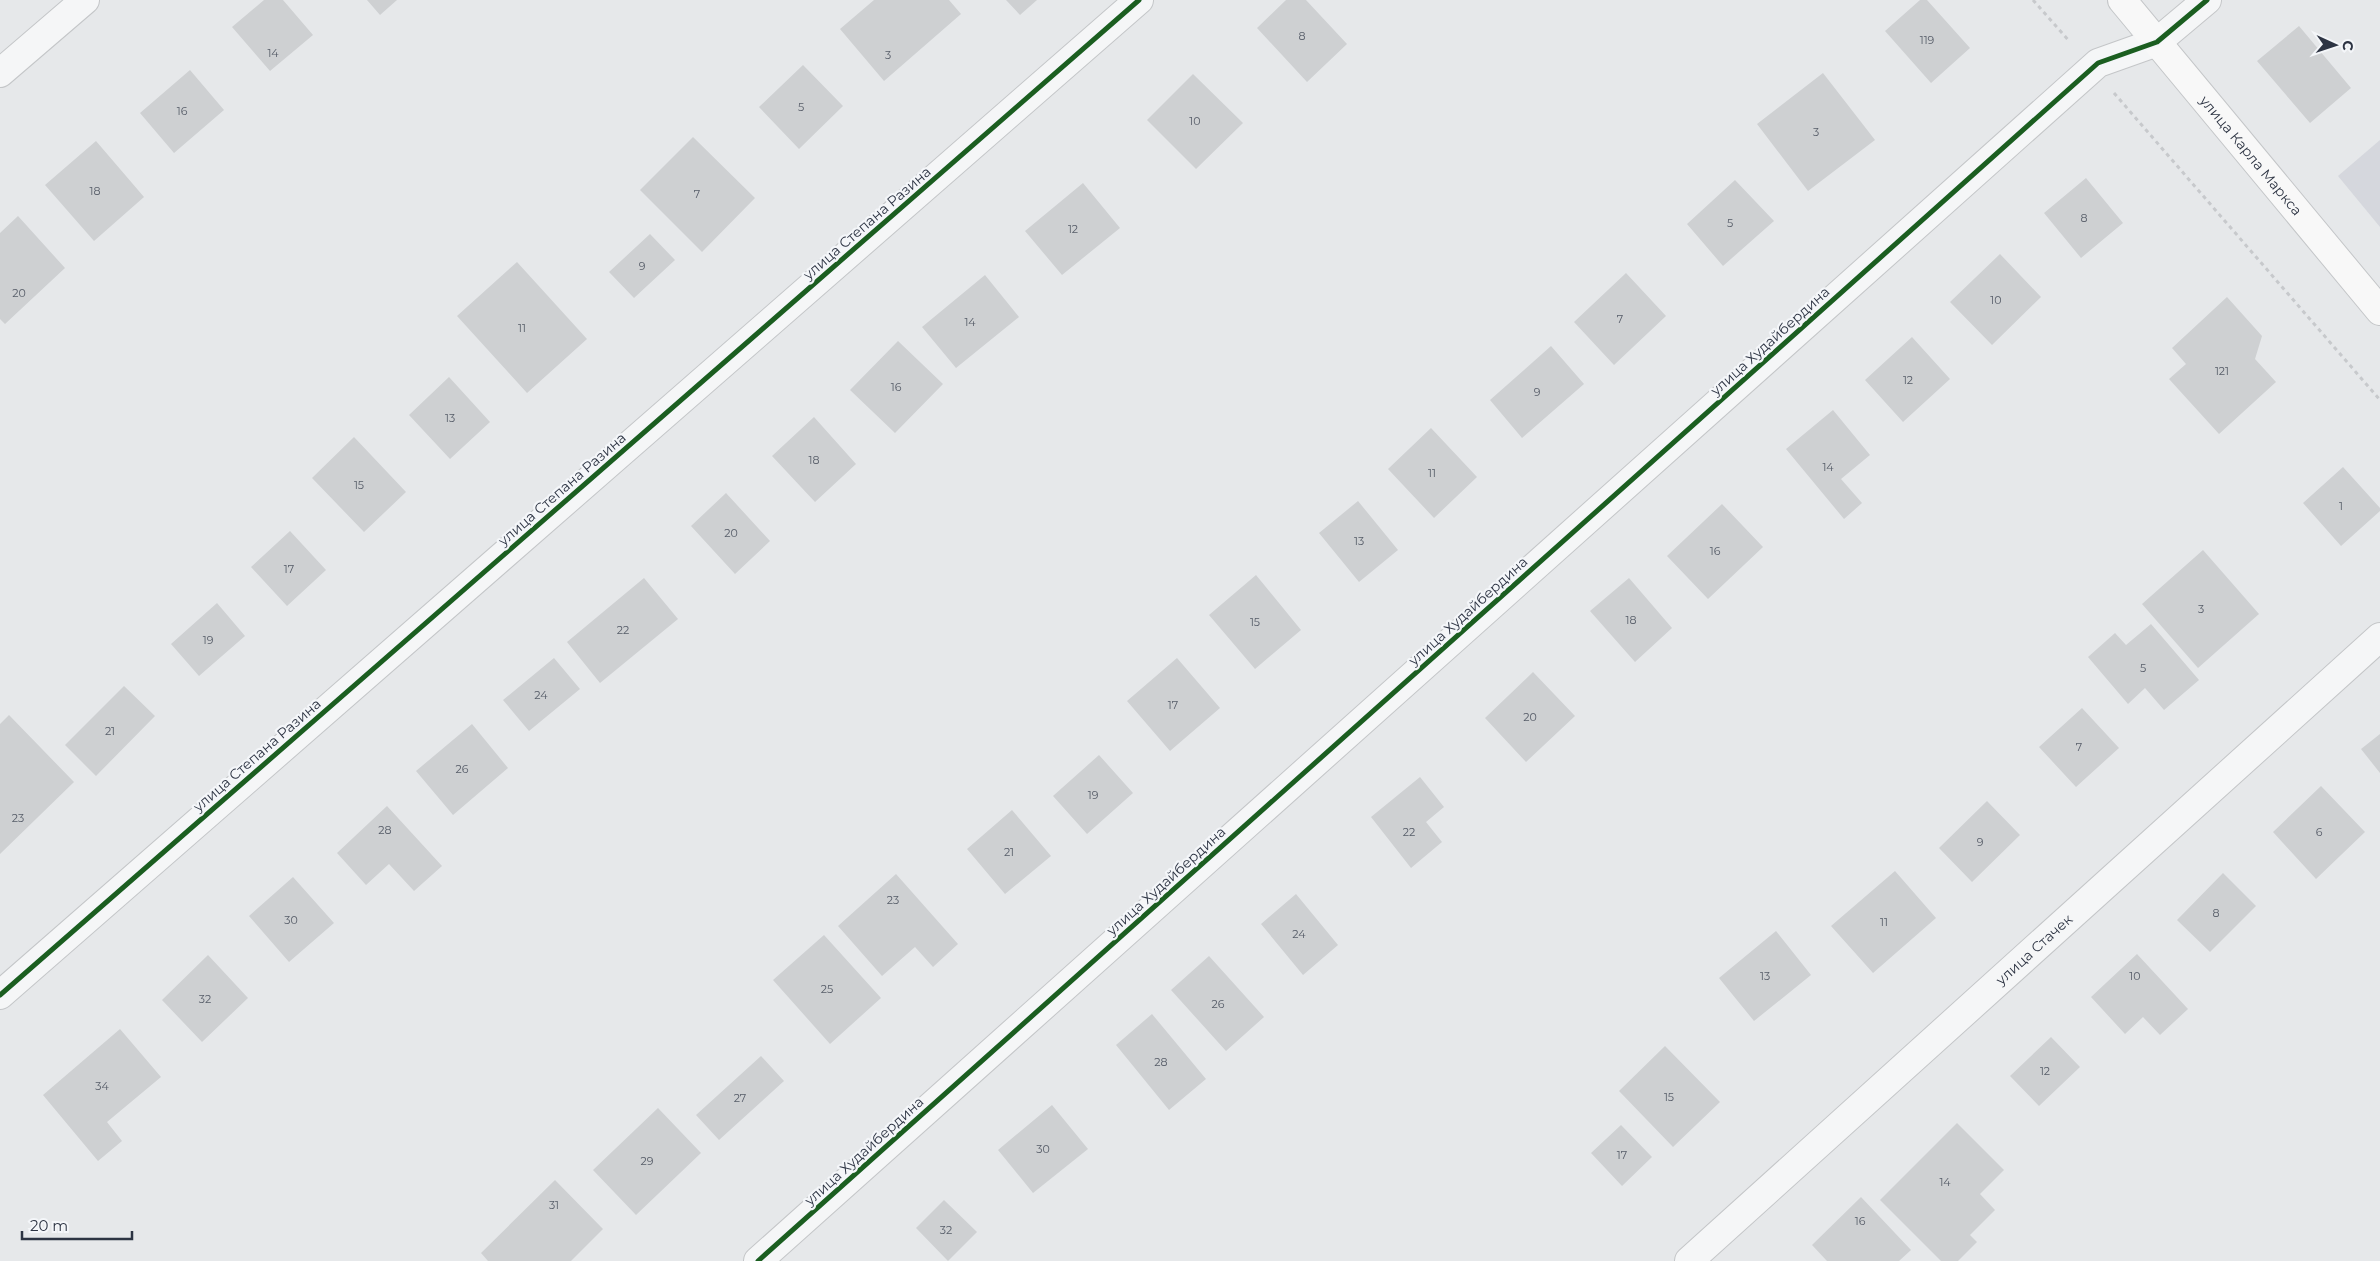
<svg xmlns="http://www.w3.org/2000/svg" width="2380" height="1261" viewBox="0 0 2380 1261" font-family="Montserrat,sans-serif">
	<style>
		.built { fill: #d5d7dd }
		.building { fill: #ced0d2 }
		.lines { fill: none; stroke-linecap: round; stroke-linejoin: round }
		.street-casing { stroke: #c4c6c8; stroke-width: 30 }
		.secondary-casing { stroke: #c4c6c8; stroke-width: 30 }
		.path { stroke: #c7c9cc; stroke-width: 3; stroke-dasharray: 4 4; stroke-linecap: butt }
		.street { stroke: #f5f6f7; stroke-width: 28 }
		.secondary { stroke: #f8f8f8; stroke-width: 28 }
		.cycleway-casing { stroke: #f4f6f9; stroke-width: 8 }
		.cycleway { stroke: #1b5e20; stroke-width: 5 }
		.labels { text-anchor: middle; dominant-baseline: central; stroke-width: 4.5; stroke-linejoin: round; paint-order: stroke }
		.number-label { font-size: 11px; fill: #565c68 }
		.street-label { font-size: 14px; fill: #2d3443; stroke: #f4f6f9 }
	</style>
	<rect width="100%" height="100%" fill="#e6e8ea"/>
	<!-- built -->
	<path class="built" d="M2380 140V227L2338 176Z"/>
	<!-- building -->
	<path class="building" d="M264 0H283L313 35 270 71 232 27Z
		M367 0H397L380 15Z
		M874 0H949L961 14 884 81 840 29Z
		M1006 0H1037L1020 15Z
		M1286 0H1306L1347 44 1307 82 1257 28Z
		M1920 0H1927L1970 48 1931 83 1885 31Z
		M2299 26 2351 88 2310 123 2257 61Z
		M803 65 843 106 799 149 759 107Z
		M190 70 224 110 174 153 140 113Z
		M1823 73 1875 140 1808 191 1757 124Z
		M1193 74 1243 123 1196 169 1147 120Z
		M693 137 755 198 702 252 640 190Z
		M96 141 144 197 94 241 45 185Z
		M2086 178 2123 223 2081 258 2044 213Z
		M1735 180 1774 221 1723 266 1687 224Z
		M1083 183 1120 228 1062 275 1025 231Z
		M18 216 65 268 5 324 0 319V233Z
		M650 234 675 260 634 298 609 272Z
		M2000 254 2041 297 1992 345 1950 302Z
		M517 262 587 339 527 393 457 316Z
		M1626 273 1666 316 1614 365 1574 322Z
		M985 275 1019 317 956 368 922 327Z
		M2227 297 2262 336 2255 359 2276 382 2219 434 2169 379 2186 364 2172 348Z
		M1912 337 1950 379 1903 422 1865 380Z
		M898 341 943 384 895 433 850 390Z
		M1551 346 1584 384 1522 438 1490 400Z
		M449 377 490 422 450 459 409 415Z
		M1833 410 1870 455 1841 479 1862 503 1844 519 1786 449Z
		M814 417 856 464 815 502 772 456Z
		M1431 428 1477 477 1434 518 1388 469Z
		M354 437 406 492 364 532 312 478Z
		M2343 467 2380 508V511L2341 546 2303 503Z
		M726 493 770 541 735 574 691 526Z
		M1358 501 1398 550 1359 582 1319 533Z
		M1722 504 1763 547 1708 599 1667 556Z
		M290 531 326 570 287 606 251 567Z
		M2203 550 2259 614 2198 668 2142 604Z
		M1256 575 1301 630 1255 669 1209 615Z
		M644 578 678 619 600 683 567 642Z
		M1629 578 1672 628 1635 662 1590 611Z
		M217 603 245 636 199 676 171 644Z
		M2151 624 2199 680 2164 710 2145 688 2128 704 2088 657 2115 633 2126 645Z
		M554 658 580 689 529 731 503 700Z
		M1177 658 1220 708 1170 751 1127 701Z
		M1533 672 1575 716 1526 762 1485 718Z
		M124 686 155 716 96 776 65 745Z
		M2082 708 2119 748 2076 787 2039 747Z
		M9 715 74 782 0 854V724Z
		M472 724 508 768 453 815 416 771Z
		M2380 734V773L2361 749Z
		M1099 755 1133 793 1087 834 1053 796Z
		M1420 777 1444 807 1426 822 1442 842 1411 868 1371 817Z
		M2321 786 2365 832 2316 879 2273 832Z
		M1987 801 2020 835 1972 882 1939 848Z
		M387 806 442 866 414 891 389 864 366 885 337 853Z
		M1012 810 1051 856 1005 894 967 849Z
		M1895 871 1936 918 1873 973 1831 926Z
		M2223 873 2256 906 2210 952 2177 920Z
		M896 874 958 944 933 967 915 947 882 976 838 926Z
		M293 877 334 923 289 962 249 916Z
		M1296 894 1338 945 1303 975 1261 924Z
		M1776 931 1811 975 1754 1021 1719 978Z
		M824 935 881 998 830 1044 773 980Z
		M2137 954 2188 1009 2160 1035 2143 1017 2125 1034 2091 997Z
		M208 955 248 998 202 1042 162 1000Z
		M1209 956 1264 1017 1226 1051 1171 990Z
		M1152 1014 1206 1079 1169 1110 1116 1045Z
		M120 1029 161 1077 107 1122 122 1141 98 1161 43 1095Z
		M2051 1037 2080 1067 2039 1106 2010 1076Z
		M1665 1046 1720 1102 1673 1147 1619 1091Z
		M761 1056 784 1081 719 1140 696 1115Z
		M1052 1105 1088 1149 1033 1193 998 1150Z
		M658 1108 701 1153 636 1215 593 1170Z
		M1957 1123 2004 1170 1980 1194 1995 1210 1970 1235 1977 1242 1958 1261H1941L1880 1200Z
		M1621 1125 1652 1157 1622 1186 1591 1153Z
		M555 1180 603 1229 571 1261H488L481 1253Z
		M1861 1197 1911 1250 1899 1261H1827L1812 1245Z
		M944 1200 977 1232 948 1261 916 1228Z"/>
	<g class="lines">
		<defs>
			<g id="street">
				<path d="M0 73 85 0"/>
				<path d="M0 995 1139 0"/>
				<path d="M758 1261 2098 63 2157 42 2207 0"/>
				<path id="s1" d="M1689 1261 2380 637"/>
			</g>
			<g id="secondary">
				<path id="s2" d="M2122 0 2380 311"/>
			</g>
		</defs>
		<!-- street casing -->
		<use href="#street" class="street-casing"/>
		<!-- secondary casing -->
		<use href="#secondary" class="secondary-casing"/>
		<!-- path -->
		<path class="path" d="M2033 0 2070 42
			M2114 93 2380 400"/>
		<!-- street -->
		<use href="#street" class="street"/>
		<!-- secondary -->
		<use href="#secondary" class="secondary"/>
		<defs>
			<path id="cycleway" d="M0 995 1139 0
				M758 1261 2098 63 2157 42 2207 0"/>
		</defs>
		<!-- cycleway casing -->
		<use href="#cycleway" class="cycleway-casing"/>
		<!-- cycleway -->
		<use href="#cycleway" class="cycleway"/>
	</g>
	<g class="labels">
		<!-- number labels -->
		<g class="number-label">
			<text x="1302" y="36">8</text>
			<text x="1927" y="40">119</text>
			<text x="273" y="53">14</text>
			<text x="888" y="55">3</text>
			<text x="801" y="107">5</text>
			<text x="182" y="111">16</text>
			<text x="1195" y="121">10</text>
			<text x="1816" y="132">3</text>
			<text x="95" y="191">18</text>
			<text x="697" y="194">7</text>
			<text x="2084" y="218">8</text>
			<text x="1730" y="223">5</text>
			<text x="1073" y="229">12</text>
			<text x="642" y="266">9</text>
			<text x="19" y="293">20</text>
			<text x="1996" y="300">10</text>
			<text x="1620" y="319">7</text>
			<text x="970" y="322">14</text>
			<text x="522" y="328">11</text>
			<text x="2222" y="371">121</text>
			<text x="1908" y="380">12</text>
			<text x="896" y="387">16</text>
			<text x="1537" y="392">9</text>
			<text x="450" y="418">13</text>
			<text x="814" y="460">18</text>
			<text x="1828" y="467">14</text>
			<text x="1432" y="473">11</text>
			<text x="359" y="485">15</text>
			<text x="2341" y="506">1</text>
			<text x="731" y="533">20</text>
			<text x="1359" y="541">13</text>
			<text x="1715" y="551">16</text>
			<text x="289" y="569">17</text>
			<text x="2201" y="609">3</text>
			<text x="1631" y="620">18</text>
			<text x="1255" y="622">15</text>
			<text x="623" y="630">22</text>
			<text x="208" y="640">19</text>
			<text x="2143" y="668">5</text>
			<text x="541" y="695">24</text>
			<text x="1173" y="705">17</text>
			<text x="1530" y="717">20</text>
			<text x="110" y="731">21</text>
			<text x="2079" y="747">7</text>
			<text x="462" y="769">26</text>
			<text x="1093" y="795">19</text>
			<text x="18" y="818">23</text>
			<text x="385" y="830">28</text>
			<text x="1409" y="832">22</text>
			<text x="2319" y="832">6</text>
			<text x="1980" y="842">9</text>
			<text x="1009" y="852">21</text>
			<text x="893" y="900">23</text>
			<text x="2216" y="913">8</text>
			<text x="291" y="920">30</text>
			<text x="1884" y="922">11</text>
			<text x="1299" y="934">24</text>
			<text x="1765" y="976">13</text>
			<text x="2135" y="976">10</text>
			<text x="827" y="989">25</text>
			<text x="205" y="999">32</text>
			<text x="1218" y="1004">26</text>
			<text x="1161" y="1062">28</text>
			<text x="2045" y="1071">12</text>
			<text x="102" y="1086">34</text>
			<text x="1669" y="1097">15</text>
			<text x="740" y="1098">27</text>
			<text x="1043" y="1149">30</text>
			<text x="1622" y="1155">17</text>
			<text x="647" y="1161">29</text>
			<text x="1945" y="1182">14</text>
			<text x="554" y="1205">31</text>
			<text x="1860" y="1221">16</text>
			<text x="946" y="1230">32</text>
		</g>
		<!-- street labels -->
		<g class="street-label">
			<text stroke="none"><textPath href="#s2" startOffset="202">улица Карла Маркса</textPath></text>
			<text transform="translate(867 223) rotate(-41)">улица Степана Разина</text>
			<text transform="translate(1770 341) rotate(-42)">улица Худайбердина</text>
			<text transform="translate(562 489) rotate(-41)">улица Степана Разина</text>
			<text transform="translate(1468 611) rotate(-42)">улица Худайбердина</text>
			<text transform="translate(257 755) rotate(-41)">улица Степана Разина</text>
			<text transform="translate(1166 881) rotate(-42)">улица Худайбердина</text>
			<text stroke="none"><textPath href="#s1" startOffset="465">улица Стачек</textPath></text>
			<text transform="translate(864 1151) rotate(-42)">улица Худайбердина</text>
		</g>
	</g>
	<!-- north arrow -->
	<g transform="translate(2335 45) rotate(93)" stroke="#f4f6f9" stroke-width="4" paint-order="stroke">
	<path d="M0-4L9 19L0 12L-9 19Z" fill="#2d3443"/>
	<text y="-8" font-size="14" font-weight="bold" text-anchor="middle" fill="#2d3443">С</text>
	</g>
	<!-- scale -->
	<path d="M22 1231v8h110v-8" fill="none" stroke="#2d3443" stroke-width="2.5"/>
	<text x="30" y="1231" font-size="15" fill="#2d3443" stroke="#f4f6f9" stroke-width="4" paint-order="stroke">20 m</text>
</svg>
